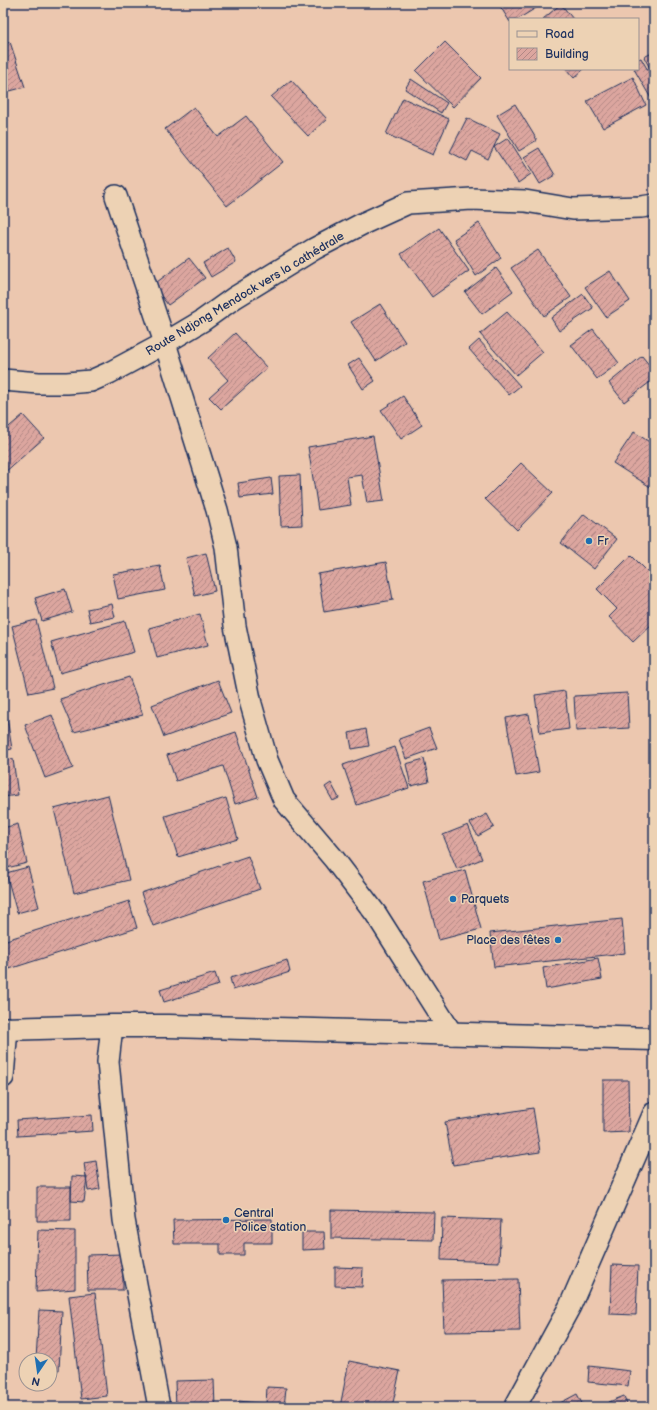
<svg xmlns="http://www.w3.org/2000/svg" width="657" height="1410" viewBox="0 0 657 1410" font-family="'Balsamiq Sans',sans-serif">
	<style>
		.building { fill: url(#building-hatch); stroke: #1b2f5e }
		.lines { fill: none; stroke-linecap: round; stroke-linejoin: round }
		.street-casing { stroke: #1b2f5e; stroke-width: 24 }
		.secondary-casing { stroke: #1b2f5e; stroke-width: 25 }
		.street { stroke: #edd2b4; stroke-width: 21 }
		.secondary { stroke: #edd2b4; stroke-width: 22 }
		.poi-dot { fill: #1f6fb2; stroke: #edd2b4; stroke-width: 1.5 }
		.labels { text-anchor: middle; dominant-baseline: central; stroke-width: 3; stroke-linejoin: round; paint-order: stroke }
		.street-label { font-size: 12px; fill: #1b2f5e; stroke: #edd2b4 }
		.poi-label { font-size: 12px; fill: #1b2f5e; stroke: #edd2b4; text-anchor: start }
	</style>
	<defs>
		<pattern id="building-hatch" width="6" height="6" patternUnits="userSpaceOnUse"><rect width="6" height="6" fill="#dca69f"/><path d="M-1 1l2-2M0 6l6-6M5 7l2-2" fill="none" stroke="#b28885"/></pattern>
	</defs>
	<rect width="100%" height="100%" fill="#ecc7af"/>
	<filter id="ink" filterUnits="userSpaceOnUse"><feTurbulence type="fractalNoise" baseFrequency=".025" numOctaves="2"/><feDisplacementMap in="SourceGraphic" scale="8" xChannelSelector="R" yChannelSelector="G"/><feConvolveMatrix kernelMatrix="1 2 1 2 8 2 1 2 1" color-interpolation-filters="sRGB"/></filter>
	<g filter="url(#ink)">
		<!-- building -->
		<path class="building" d="M498 3H544L518 19H510V22Z
			M561 4 573 19H543Z
			M10 42 25 87 10 91 4 76H3V45Z
			M445 42 481 78 453 107 416 71Z
			M654 52V76L644 57Z
			M641 58 654 81V101L653 102 634 69H638V59Z
			M566 69H584L574 78Z
			M633 77 646 105 603 128 587 101Z
			M411 79 447 103 441 113 405 89Z
			M291 80 327 119 308 136 271 97Z
			M403 98 449 119 433 155 386 134Z
			M515 104 537 140 519 151 497 115Z
			M194 107 218 137 246 116 283 162 227 206 165 129Z
			M467 118 500 134 488 159 472 151 467 161 450 152Z
			M508 138 531 174 518 183 494 147Z
			M539 148 555 175 540 184 524 157Z
			M479 223 501 258 476 276 454 239Z
			M439 228 469 271 432 297 401 254Z
			M228 248 236 262 211 277 203 263Z
			M538 250 571 297 544 316 511 268Z
			M189 258 205 278 168 305 153 285Z
			M496 268 513 291 482 314 465 292Z
			M610 271 630 301 606 317 585 287Z
			M583 294 593 308 559 331 551 318Z
			M380 304 405 342 376 361 351 322Z
			M507 312 543 352 516 375 480 334Z
			M593 329 619 363 597 379 571 345Z
			M235 333 267 368 221 409 209 397 228 380 208 358Z
			M479 340 520 386 509 395 469 349Z
			M642 356 654 371V379L624 402 609 383Z
			M359 358 375 381 363 389 348 365Z
			M403 396 422 425 401 439 381 410Z
			M23 415 44 438 4 473 3 472V432Z
			M634 432 654 445V484L652 488 613 463Z
			M373 436 384 501 367 503 362 475 347 477 351 505 318 510 308 447Z
			M521 463 553 493 517 530 485 499Z
			M300 475 302 525 281 526 279 476Z
			M271 478 273 494 240 498 238 483Z
			M584 514 617 539 594 569 561 543Z
			M206 553 215 591 195 596 186 558Z
			M631 555 654 578V622L633 642 609 617 617 609 597 589Z
			M386 562 393 600 324 612 318 574Z
			M160 566 165 590 118 599 113 574Z
			M65 589 72 612 42 621 35 598Z
			M112 604 115 617 90 622 87 609Z
			M200 614 208 645 157 658 149 628Z
			M36 620 53 688 29 693 12 626Z
			M125 621 134 652 60 673 51 642Z
			M129 677 143 715 74 732 60 699Z
			M218 680 231 713 164 737 152 705Z
			M565 691 569 729 540 733 535 695Z
			M3 693 12 749 3 751Z
			M627 693 629 728 576 731 574 696Z
			M529 714 539 772 516 776 506 718Z
			M52 715 73 768 45 778 25 725Z
			M429 728 437 748 406 759 399 739Z
			M366 729 369 746 352 749 349 733Z
			M236 732 258 797 235 804 223 766 176 781 167 755Z
			M395 747 409 788 357 805 343 765Z
			M13 759 18 795 3 797V761Z
			M424 759 429 782 411 786 406 764Z
			M331 783 339 798 333 801 325 787Z
			M108 795 129 880 74 893 54 809Z
			M226 798 238 839 178 857 165 816Z
			M487 814 494 827 478 836 470 823Z
			M18 824 27 863 7 868 3 851V828Z
			M468 825 482 859 457 869 443 835Z
			M248 856 260 889 153 926 141 893Z
			M28 867 39 907 17 913 6 873Z
			M465 870 481 929 439 940 423 881Z
			M129 901 137 928 3 971V941Z
			M622 919 625 953 494 967 490 933Z
			M598 958 602 979 546 989 543 968Z
			M287 960 290 972 233 990 230 978Z
			M215 973 219 985 164 1002 160 990Z
			M603 1080H628L629 1132 603 1133Z
			M533 1108 540 1152 453 1165 445 1122Z
			M92 1115 93 1131 18 1136 17 1120Z
			M96 1161 100 1189 88 1191 84 1163Z
			M72 1176 87 1177 84 1202 71 1201Z
			M37 1187H71V1221H37Z
			M331 1210 434 1212 433 1240 331 1238Z
			M442 1218 501 1220 499 1262 441 1260Z
			M272 1219V1243H244V1255H220V1244H174L173 1220Z
			M38 1230 75 1231V1289L36 1292Z
			M302 1232H324L325 1249 302 1250Z
			M123 1254V1290H88L87 1255Z
			M612 1265 638 1266 636 1315 610 1314Z
			M335 1267 363 1268 362 1287 335 1286Z
			M518 1279 520 1331 444 1332 442 1280Z
			M95 1293 107 1396 81 1399 69 1296Z
			M39 1310 62 1311 59 1370 50 1369V1360H36Z
			M349 1361 400 1371 392 1407H340Z
			M589 1366 630 1371 628 1386 588 1382Z
			M214 1380 215 1407H176L175 1381Z
			M267 1387 286 1388 284 1407H238L239 1401 266 1404Z
			M577 1394 584 1407H562L560 1403Z
			M624 1396 628 1407H611L609 1402Z"/>
		<g class="lines">
			<defs>
				<path id="street" d="M116 196 165 343 217 510 226 547 235 626 251 704 267 760 284 800 334 859 376 914 452 1034
					M3 380 39 383H67L91 381 109 373 165 343 202 321 234 298 314 249 362 224 408 203 472 199 525 201 573 209 641 207 654 205
					M112 1026 108 1062 124 1220 159 1407
					M3 1077 7 1028
					M515 1407 570 1306 654 1113"/>
				<path id="secondary" d="M3 1029 112 1026H169L654 1039"/>
			</defs>
			<!-- street casing -->
			<use href="#street" class="street-casing"/>
			<!-- secondary casing -->
			<use href="#secondary" class="secondary-casing"/>
			<!-- street -->
			<use href="#street" class="street"/>
			<!-- secondary -->
			<use href="#secondary" class="secondary"/>
		</g>
	</g>
	<!-- markers -->
	<g class="poi-dot">
		<circle cx="589" cy="541" r="4"/>
		<circle cx="453" cy="899" r="4"/>
		<circle cx="558" cy="940" r="4"/>
		<circle cx="226" cy="1220" r="4"/>
	</g>
	<g class="labels">
		<!-- street labels -->
		<g class="street-label">
			<text transform="translate(245 294) rotate(-31)">Route Ndjong Mendock vers la cathédrale</text>
		</g>
		<!-- poi labels -->
		<g class="poi-label">
			<text x="597" y="541">Fr</text>
			<text x="461" y="899">Parquets</text>
			<text x="550" y="940" text-anchor="end">Place des fêtes</text>
			<text x="234" y="1213">Central<tspan x="234" dy="14">Police station</tspan></text>
		</g>
	</g>
	<!-- margin -->
	<rect width="657" height="1410" fill="none" stroke="#edd2b4" stroke-width="16"/>
	<rect x="8" y="8" width="641" height="1394" fill="none" stroke="#1b2f5e" stroke-width="1.5" filter="url(#ink)"/>
	<!-- legend -->
	<rect x="509" y="18" width="130" height="52" fill="#edd2b4" stroke="#999192"/>
	<rect x="517" y="31" width="20" height="6" fill="#edd2b4" stroke="#999192"/>
	<text x="545" y="38" font-size="12" fill="#1b2f5e">Road</text>
	<rect x="517" y="48" width="20" height="12" fill="url(#building-hatch)" stroke="#999192"/>
	<text x="545" y="58" font-size="12" fill="#1b2f5e">Building</text>
	<!-- north arrow -->
	<g transform="translate(38 1372) rotate(193)"><circle r="19" fill="#edd2b4" stroke="#999192"/>
	<path d="M0-3L7 15L0 10L-7 15Z" fill="#1f6fb2"/>
	<text y="-6" font-size="11" font-weight="bold" text-anchor="middle" fill="#1b2f5e">N</text>
	</g>
</svg>
